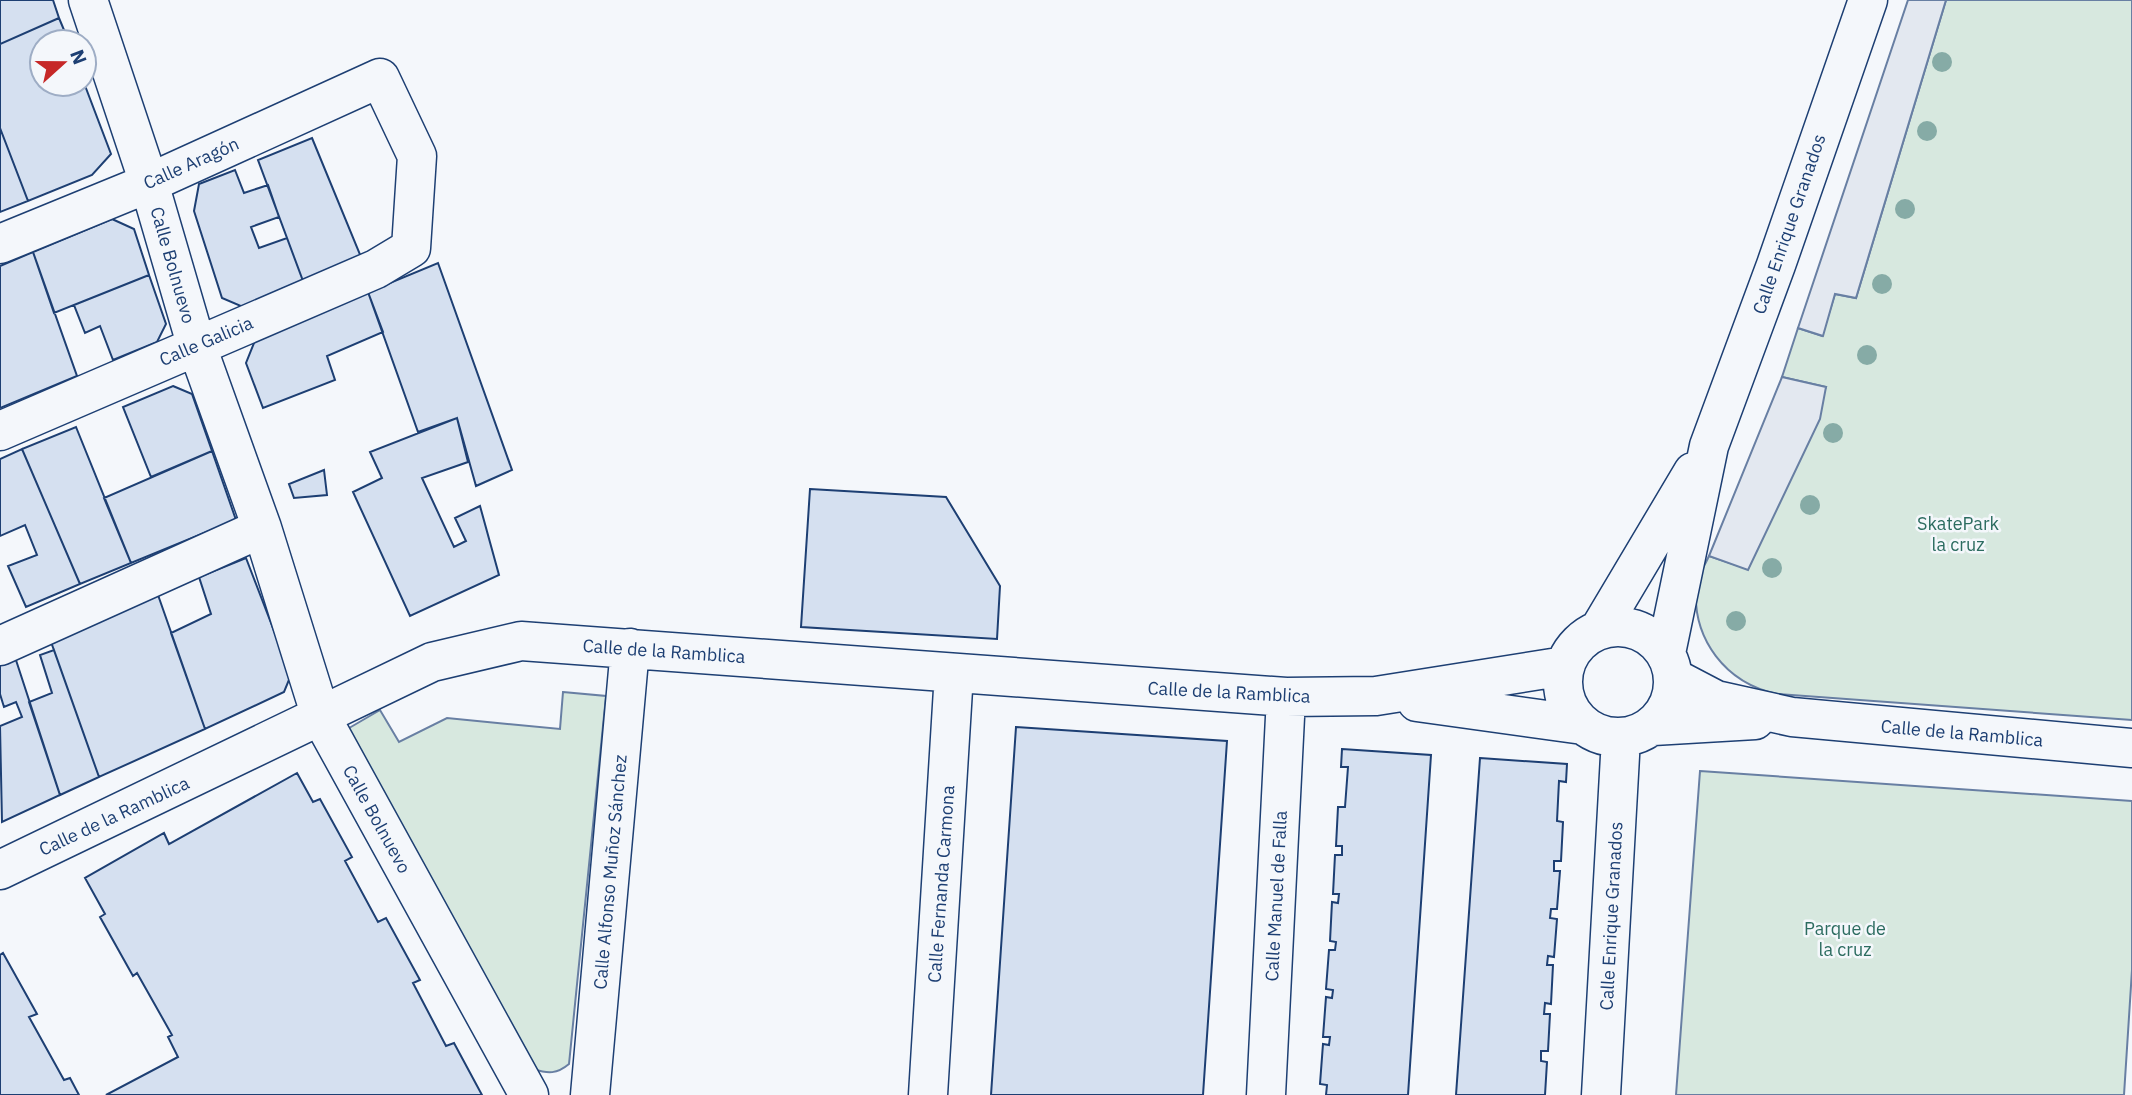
<svg xmlns="http://www.w3.org/2000/svg" width="2132" height="1095" viewBox="0 0 2132 1095" font-family="'IBM Plex Sans',sans-serif">
	<style>
		.green { fill: #d7e8df; stroke: #687fa3; stroke-width: 2 }
		.parking { fill: #e3e8f0; stroke: #687fa3; stroke-width: 2 }
		.building { fill: #d5e0f0; stroke: #1d3f73; stroke-width: 2 }
		.lines { fill: none; stroke-linecap: round; stroke-linejoin: round }
		.minor-casing { stroke: #1d3f73; stroke-width: 41 }
		.minor { stroke: #f4f7fb; stroke-width: 38 }
		.tree { fill: #86aba6 }
		.labels { text-anchor: middle; dominant-baseline: central; stroke-width: 5; stroke-linejoin: round; paint-order: stroke }
		.street-label { font-size: 18px; fill: #1d3f73; stroke: #f4f7fb }
		.park-label { font-size: 18px; fill: #2c6c60; stroke: #f4f7fb }
	</style>
	<rect width="100%" height="100%" fill="#f4f7fb"/>
	<!-- green -->
	<path class="green" d="M1946 0H2132V720L1777 694C1726 683 1692 640 1696 586 1697 577 1705 565 1709 556L1748 569 1826 387 1782 377 1798 328 1822 336 1835 294 1856 298Z
		M563 692 606 696 569 1064C557 1074 548 1074 534 1069L344 731 380 710 399 742 447 718 560 729Z
		M1700 771 2132 801V970L2124 1095H1676Z"/>
	<!-- parking -->
	<path class="parking" d="M1908 0H1946L1856 298 1835 294 1823 336 1798 328Z
		M1782 377 1826 387 1820 419 1748 570 1709 556Z"/>
	<!-- building -->
	<path class="building" d="M0 0H53L59 18 0 44Z
		M59 18 69 42H42V84L84 83 111 154 92 175 28 201 0 128V44Z
		M0 128 28 201 0 212Z
		M312 138 361 257 303 281 258 160Z
		M235 170 244 193 268 185 279 217 251 227 259 248 287 238 303 281 243 307 222 298 194 211 199 184Z
		M112 219 134 229 149 275 54 313 33 252Z
		M33 252 77 376 0 408V266Z
		M438 263 512 470 476 486 457 418 418 432 368 292Z
		M149 275 166 324 157 342 113 360 100 326 85 333 74 305Z
		M368 292 383 332 327 356 335 380 263 408 246 363 256 338Z
		M173 386 192 394 212 451 151 477 123 407Z
		M457 418 468 462 422 478 454 547 466 541 455 518 480 506 499 575 410 616 353 492 382 478 370 452Z
		M76 427 131 563 80 584 22 449Z
		M22 449 80 584 26 607 8 566 37 555 25 525 0 536V459Z
		M212 451 236 520 131 563 104 498Z
		M324 470 327 495 294 498 289 484Z
		M810 489 946 497 1000 586 997 639 801 627Z
		M246 558 291 675 284 692 205 729 171 633 211 614 199 577Z
		M158 595 205 729 99 777 50 639Z
		M54 650 99 777 60 795 29 702 52 693 40 655Z
		M14 654 60 795 2 822 0 726 22 717 16 702 4 707 0 694V660Z
		M1016 727 1227 741 1203 1095H991Z
		M1342 749 1431 755 1408 1095H1326L1327 1085 1320 1084 1323 1044 1329 1045 1330 1037H1323L1326 997 1332 998 1333 990 1326 989 1329 950H1335L1336 942 1330 941 1332 902 1338 903 1339 894H1333L1335 855H1342V846H1336L1338 807H1345L1348 767H1341Z
		M1480 758 1567 764 1566 782 1559 781 1557 821 1563 822 1561 861H1554V871H1560L1557 909H1551L1550 918 1557 919 1554 957 1548 956 1547 965H1553L1551 1004 1545 1003 1544 1014H1550L1548 1051H1541V1061L1547 1062 1545 1095H1456Z
		M297 773 313 802 320 799 352 857 345 861 378 922 386 918 420 980 413 983 446 1046 454 1043 482 1095H106L178 1057 168 1037 172 1035 137 973 133 976 100 917 105 914 85 878 164 833 169 844Z
		M3 953 37 1014 29 1017 64 1080 70 1078 79 1095H0V955Z"/>
	<g class="lines">
		<defs>
			<path id="minor" d="M88 0 149 183 196 344 262 528 321 717 529 1095
				M0 244 149 183 380 78 417 156 411 248 376 269 0 431
				M1563 682a55 55 0 1 1 110 0a55 55 0 1 1-110 0Z
				M1599 630 1693 472
				M0 646 262 528
				M1666 653 1709 446 1776 265 1868 0
				M1674 678 1716 700 1792 717 2132 748
				M1417 702 1583 725
				M1653 726 1755 720
				M0 870 432 662 521 641 1286 697 1376 696 1565 666
				M590 1095 630 648
				M928 1095 954 673
				M1266 1095 1286 697
				M1601 1095 1621 738"/>
		</defs>
		<!-- minor casing -->
		<use href="#minor" class="minor-casing"/>
		<!-- minor -->
		<use href="#minor" class="minor"/>
	</g>
	<!-- trees -->
	<g class="tree">
		<circle cx="1942" cy="62" r="10"/>
		<circle cx="1927" cy="131" r="10"/>
		<circle cx="1905" cy="209" r="10"/>
		<circle cx="1882" cy="284" r="10"/>
		<circle cx="1867" cy="355" r="10"/>
		<circle cx="1833" cy="433" r="10"/>
		<circle cx="1810" cy="505" r="10"/>
		<circle cx="1772" cy="568" r="10"/>
		<circle cx="1736" cy="621" r="10"/>
	</g>
	<g class="labels">
		<!-- street labels -->
		<g class="street-label">
			<text transform="translate(191 163) rotate(-24)">Calle Aragón</text>
			<text transform="translate(1789 224) rotate(-71)">Calle Enrique Granados</text>
			<text transform="translate(173 265) rotate(74)">Calle Bolnuevo</text>
			<text transform="translate(206 341) rotate(-23)">Calle Galicia</text>
			<text transform="translate(664 651) rotate(4)">Calle de la Ramblica</text>
			<text transform="translate(1229 692) rotate(3)">Calle de la Ramblica</text>
			<text transform="translate(1962 733) rotate(5)">Calle de la Ramblica</text>
			<text transform="translate(114 816) rotate(-25)">Calle de la Ramblica</text>
			<text transform="translate(377 819) rotate(61)">Calle Bolnuevo</text>
			<text transform="translate(610 872) rotate(-85)">Calle Alfonso Muñoz Sánchez</text>
			<text transform="translate(941 884) rotate(-86)">Calle Fernanda Carmona</text>
			<text transform="translate(1276 896) rotate(-87)">Calle Manuel de Falla</text>
			<text transform="translate(1611 916) rotate(-87)">Calle Enrique Granados</text>
		</g>
		<!-- park labels -->
		<g class="park-label">
			<text x="1958" y="523">SkatePark<tspan x="1958" dy="21">la cruz</tspan></text>
			<text x="1845" y="928">Parque de<tspan x="1845" dy="21">la cruz</tspan></text>
		</g>
	</g>
	<!-- north arrow -->
	<g transform="translate(63 63) rotate(69)"><circle r="33" fill="#f4f7fb" stroke="#9eadc5" stroke-width="2"/>
	<path d="M0-5L12 26L0 18L-12 26Z" fill="#c62828"/>
	<text y="-10" font-size="19" font-weight="bold" text-anchor="middle" fill="#1d3f73">N</text>
	</g>
</svg>
